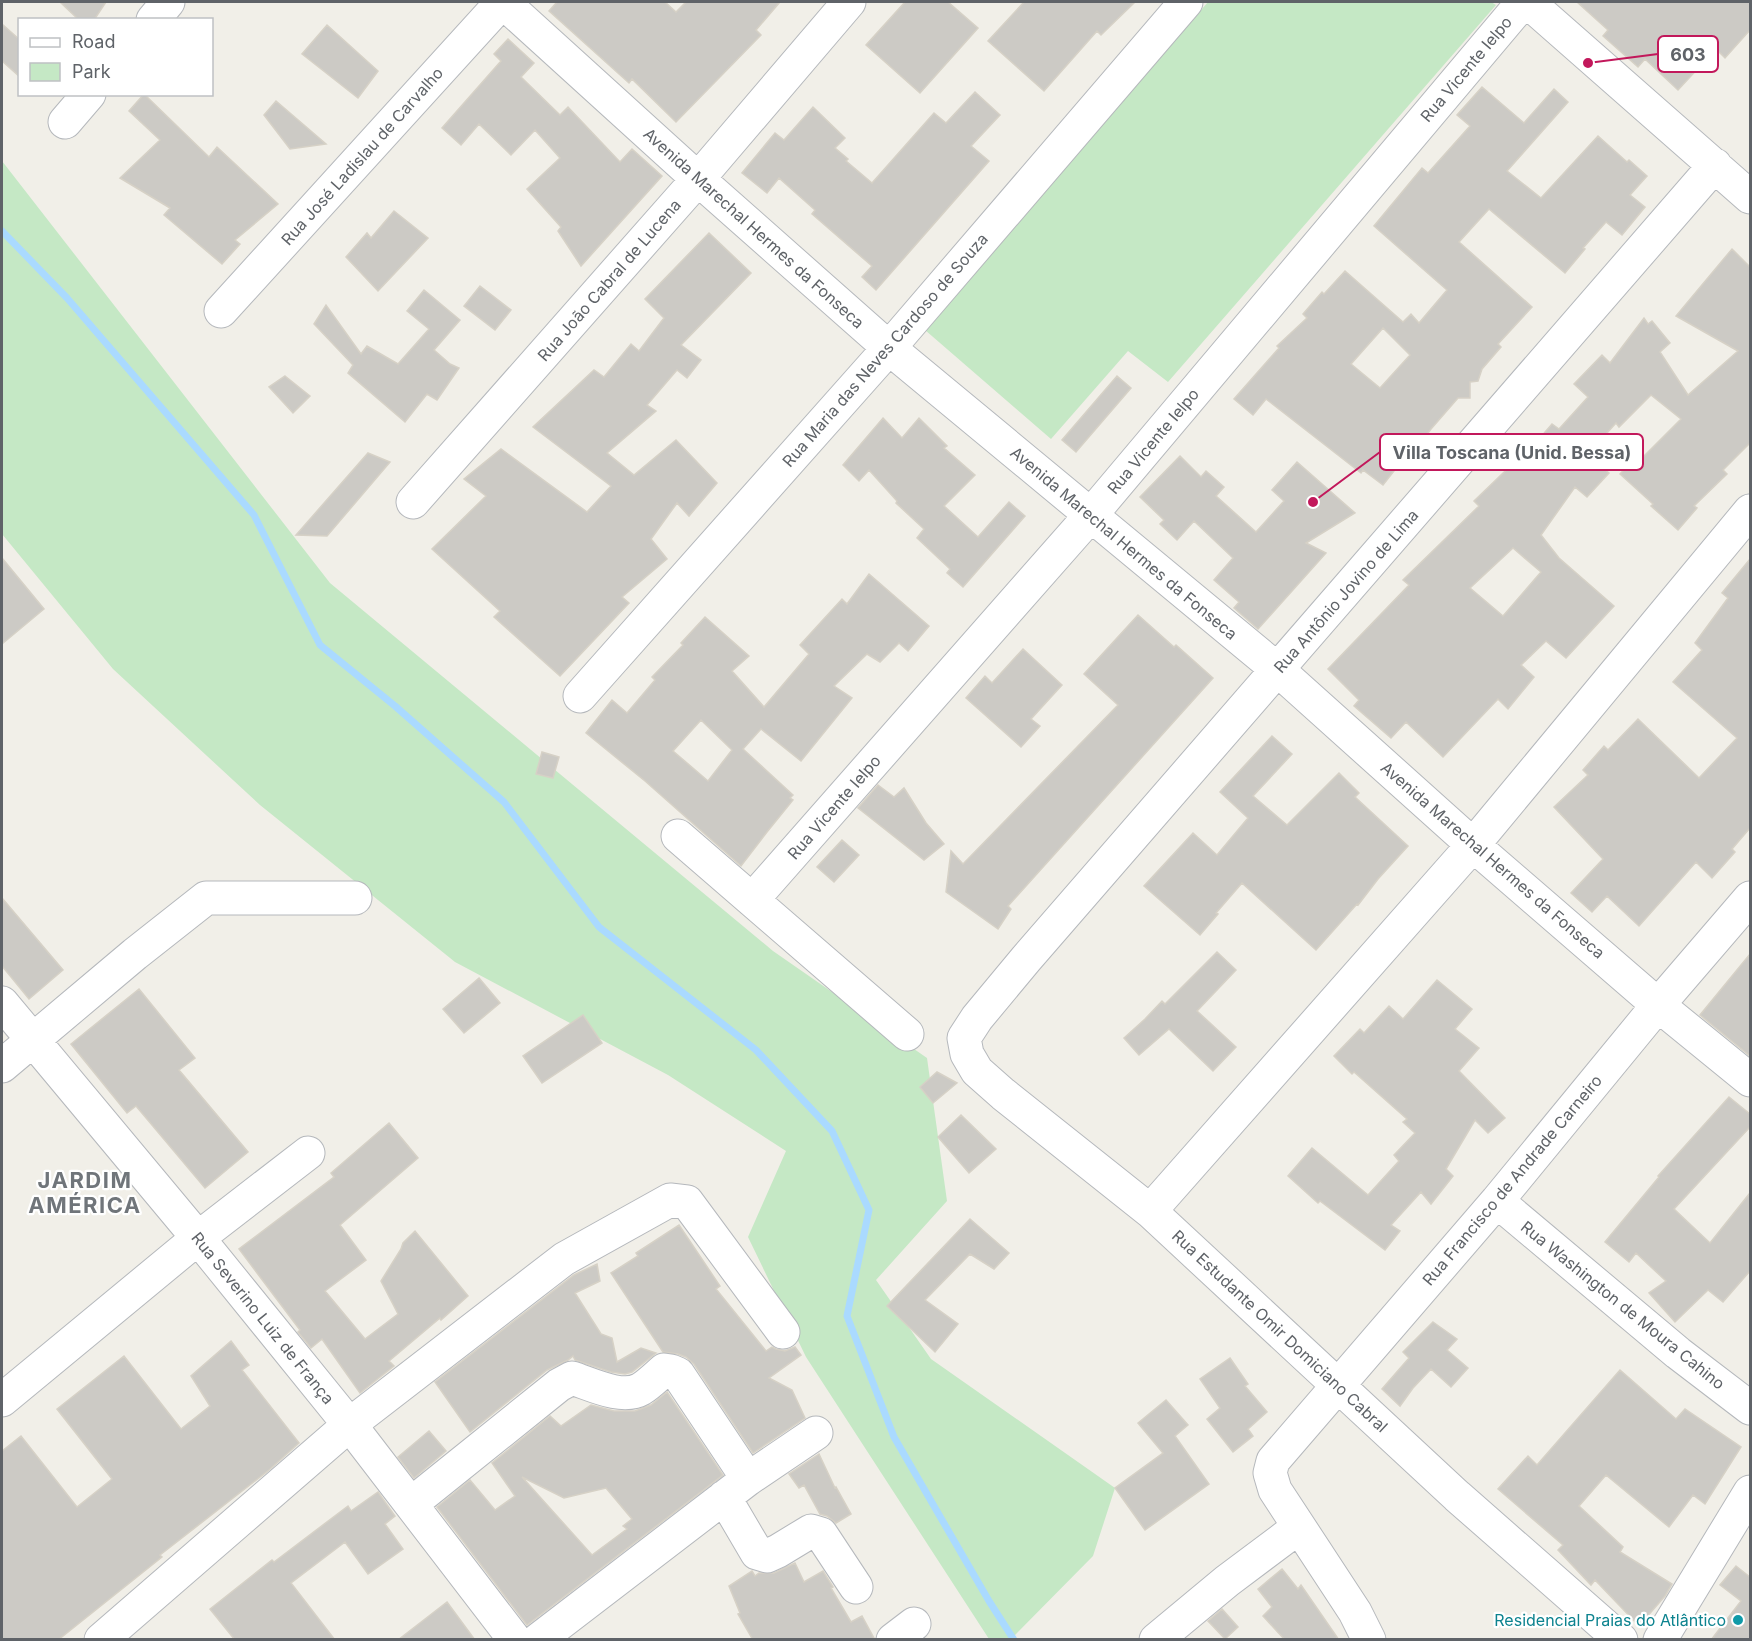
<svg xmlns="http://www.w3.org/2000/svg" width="1752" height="1641" viewBox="0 0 1752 1641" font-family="Inter,sans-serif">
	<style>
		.green { fill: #c5e8c5 }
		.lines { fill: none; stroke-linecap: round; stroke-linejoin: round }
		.stream { stroke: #aadaff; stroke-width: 7 }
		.building { fill: #cccac5; stroke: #d6d1c6; stroke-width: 1.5; fill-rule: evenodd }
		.minor-casing { stroke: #b5b8bc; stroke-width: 35 }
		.minor { stroke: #fff; stroke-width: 33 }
		.culture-dot { fill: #0f9aa8; stroke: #fff; stroke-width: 2 }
		.labels { text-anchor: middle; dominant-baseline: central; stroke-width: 4.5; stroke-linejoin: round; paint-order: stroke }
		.street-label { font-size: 16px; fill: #5f6368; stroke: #fff }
		.culture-label { font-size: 16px; fill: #0d838f; stroke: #fff; text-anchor: end }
		.district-label { font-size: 22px; font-weight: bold; letter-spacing: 1.5px; fill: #70757a; stroke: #fff }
		.leader { fill: none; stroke: #c2185b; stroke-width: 2 }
		.callout-dot { fill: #c2185b; stroke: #fff; stroke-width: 2 }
		.callout { fill: #fff; stroke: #c2185b; stroke-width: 2 }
		.callout-label { font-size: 18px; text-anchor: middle; font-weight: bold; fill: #5f6368 }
	</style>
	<rect width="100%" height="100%" fill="#f1efe8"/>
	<!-- green -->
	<path class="green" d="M1208 2H1491L1496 5 1168 382 1128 351 1051 439 925 330Z
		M2 161 330 583 773 951 927 1058 947 1201 876 1280 931 1359 1115 1488 1093 1556 1011 1639H989L806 1357 748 1237 786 1151 668 1075 455 962 260 805 113 669 2 534Z"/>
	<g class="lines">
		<!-- stream -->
		<path class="stream" d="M2 231 67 298 254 515 320 645 395 706 504 802 599 927 756 1050 832 1131 869 1210 847 1316 894 1437 989 1601 1014 1640"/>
	</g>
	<!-- building -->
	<path class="building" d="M60 2H106L94 20H79Z
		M557 2H665L676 12 686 2H780L756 30 761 35 676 122 632 79 629 83 549 11Z
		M905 2H948L978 28 920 93 866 45Z
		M1024 2H1135L1101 35 1097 31 1044 91 988 41Z
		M1577 2H1750V30L1725 58 1716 49 1678 90 1645 59 1638 67 1603 36 1608 30Z
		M2 24 20 40V77L2 61Z
		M327 25 378 71 358 98 302 54Z
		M508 39 534 63 521 77 560 115 568 107 620 162 632 149 662 176 581 266 558 231 561 227 527 189 560 158 535 130 511 155 479 124 461 145 442 128 501 61 494 54Z
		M1482 87 1524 123 1554 89 1568 102 1507 171 1541 198 1598 136 1627 162 1629 160 1647 176 1630 195 1645 207 1622 235 1606 222 1583 248 1585 249 1565 273 1489 209 1459 242 1532 307 1498 344 1501 347 1482 369 1478 381 1470 382V398H1458L1431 429 1419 445 1416 443 1383 485 1363 470 1361 473 1266 399 1253 415 1234 399 1279 348 1277 346 1307 318 1303 314 1322 292 1324 294 1345 271 1403 322 1411 314 1419 323 1447 290 1374 226 1422 168 1428 173 1470 126 1457 115ZM1383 328 1410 355 1380 388 1351 364Z
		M975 92 1000 115 971 146 989 161 876 290 862 277 872 266 812 214 815 210 779 178 767 193 742 173 775 133 784 140 813 107 845 138 835 148 848 159 846 161 872 183 934 113 946 123Z
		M144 94 209 157 217 147 278 204 235 240 240 244 222 264 164 215 170 208 120 178 160 140 129 111Z
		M276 101 326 144 290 149 264 115Z
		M394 211 428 238 378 291 346 257 367 233 371 238Z
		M709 233 751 273 681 345 701 360 687 378 677 370 647 405 656 411 607 453 634 475 676 440 717 483 689 516 677 503 651 539 667 559 622 597 629 603 560 676 494 617 500 611 432 549 486 496 464 479 501 449 587 512 611 486 533 427 594 370 604 377 631 344 639 351 664 318 645 299Z
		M1732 249 1750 267V443L1723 470 1727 474 1694 506 1697 508 1678 530 1651 506 1653 504 1620 474 1639 454 1643 457 1681 419 1651 395 1619 427 1616 423 1588 454 1609 473 1587 497 1575 487 1541 535 1559 558 1614 606 1566 658 1546 641 1521 665 1534 677 1508 709 1498 699 1443 757 1406 722 1391 738 1354 706 1359 700 1328 669 1409 585 1403 580 1479 506 1474 501 1525 452 1527 453 1552 424 1559 429 1588 397 1574 384 1602 355 1610 363 1644 318 1648 324 1652 321 1670 343 1660 352 1688 395 1738 351 1676 316ZM1513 548 1541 572 1503 616 1470 588Z
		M480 286 511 310 495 330 464 306Z
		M424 290 460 320 434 350 450 364 459 368 437 400 427 394 405 422 348 373 353 365 314 324 326 305 361 354 367 346 398 364 429 329 407 311Z
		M285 376 310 396 293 413 269 387Z
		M1117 376 1131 388 1076 452 1062 440Z
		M883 418 902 438 919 418 947 446 944 448 975 475 944 506 978 537 1009 502 1025 516 963 587 947 573 950 569 917 538 924 529 896 503 897 501 869 470 859 481 843 465Z
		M368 453 390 462 327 536 296 535Z
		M1180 456 1201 477 1206 471 1224 487 1216 496 1256 532 1284 501 1272 490 1297 462 1355 513 1306 543 1326 553 1258 629 1234 608 1239 602 1214 580 1233 558 1194 521 1177 540 1160 524 1164 520 1140 497Z
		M2 558 44 609 2 644Z
		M1750 559V828L1732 849 1735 852 1712 878 1696 862 1639 926 1607 896 1592 912 1571 893 1603 859 1554 807 1588 775 1583 770 1604 746 1608 750 1638 719 1699 778 1737 738 1673 682 1702 650 1695 643 1728 598 1722 593Z
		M869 574 929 626 908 651 899 643 880 662 867 654 834 686 852 698 801 761 761 729 743 749 793 795 790 798 793 800 767 832 741 866 645 781 586 733 612 700 627 713 655 680 652 677 683 645 681 643 705 617 749 656 732 671 764 707 809 654 800 645 842 599 847 604ZM701 720 732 750 708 781 673 751Z
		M1138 615 1174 647 1176 645 1213 678 1008 906 1011 909 998 929 946 892 951 851 963 864 1118 705 1084 674Z
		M1023 649 1062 685 1031 719 1040 726 1021 747 966 698 985 676 992 683Z
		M1272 736 1292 754 1253 796 1287 825 1339 773 1359 793 1355 797 1408 846 1378 879 1358 905 1357 904 1316 950 1242 883 1216 913 1218 914 1200 935 1144 886 1193 833 1217 855 1248 818 1220 792Z
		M542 752 559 757 553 778 536 774Z
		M878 785 894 797 904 788 926 823 944 844 924 860 858 808Z
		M842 840 859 855 834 882 817 867Z
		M2 898 63 970 29 999 2 966Z
		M1217 952 1236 970 1197 1011 1236 1047 1213 1071 1169 1029 1139 1055 1124 1038 1145 1019 1162 1001 1165 1004Z
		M1750 954V1056L1700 1015Z
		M479 978 500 1003 464 1033 443 1009Z
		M1437 980 1472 1009 1455 1029 1479 1048 1459 1071 1505 1118 1488 1133 1475 1120 1446 1169 1453 1176 1431 1204 1421 1192 1391 1225 1400 1231 1385 1250 1320 1201 1318 1203 1288 1176 1312 1148 1368 1195 1399 1161 1394 1155 1415 1133 1403 1122 1407 1119 1354 1072 1352 1074 1334 1056 1360 1029 1364 1033 1389 1006 1403 1019Z
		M139 989 195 1058 179 1070 248 1152 205 1188 136 1106 127 1113 71 1044Z
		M583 1015 602 1043 542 1083 523 1056Z
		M937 1072 957 1083 933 1103 920 1087Z
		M1729 1097 1750 1114V1127L1674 1209 1710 1243 1750 1193V1271L1723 1302 1708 1290 1675 1322 1649 1293 1666 1281 1636 1253 1629 1262 1605 1242 1659 1177 1658 1176Z
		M961 1115 996 1149 969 1173 938 1137Z
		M389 1123 418 1158 340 1225 366 1260 325 1291 365 1339 398 1314 381 1281 401 1249 403 1243 415 1231 468 1296 441 1320 440 1318 389 1361 394 1366 360 1393 322 1339 311 1348 298 1332 300 1330 239 1249 334 1177 331 1173Z
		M970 1219 1009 1253 994 1269 970 1254 925 1300 958 1324 935 1352 887 1306Z
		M679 1225 720 1286 716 1289 766 1351 772 1347 776 1349 785 1351 795 1347 801 1355 769 1378 792 1390 805 1418 753 1453 694 1364 686 1357 678 1354 663 1352 611 1273 638 1256 636 1253Z
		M597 1264 600 1281 575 1293 601 1334 612 1338 617 1362 641 1348 656 1353 632 1372 625 1374 611 1372 575 1360 573 1356 568 1360 547 1370 470 1432 435 1382 574 1275Z
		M1433 1322 1457 1339 1447 1350 1468 1368 1451 1387 1431 1369 1413 1388 1400 1406 1382 1389 1409 1358 1403 1352Z
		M231 1341 249 1365 242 1370 299 1443 269 1470 160 1555 162 1557 58 1640H2V1451L21 1436 77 1507 112 1479 57 1409 124 1356 181 1429 210 1406 191 1376Z
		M1230 1358 1248 1384 1245 1386 1267 1412 1248 1429 1253 1436 1233 1452 1207 1419 1220 1408 1200 1379Z
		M1620 1370 1676 1419 1685 1409 1741 1447 1705 1504 1693 1495 1669 1527 1606 1475 1579 1506 1623 1547 1620 1552 1672 1584 1665 1596 1639 1626 1595 1580 1591 1585 1558 1550 1563 1545 1498 1489 1528 1456 1537 1465Z
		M667 1392 723 1475 527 1625 437 1507 470 1480 495 1510 515 1496 492 1463 550 1416 561 1426 591 1405 614 1411H635L651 1405ZM522 1477 564 1498 606 1488 632 1519 623 1526 627 1529 592 1555Z
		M1166 1400 1188 1425 1175 1436 1209 1484 1145 1530 1115 1488 1163 1453 1138 1423Z
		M429 1431 446 1451 414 1478 398 1457Z
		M819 1454 835 1488 836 1487 851 1514 836 1523 827 1516 820 1514 804 1485 799 1488 789 1474Z
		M378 1492 395 1516 385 1524 403 1549 368 1574 345 1542 291 1583 335 1640H235L210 1609 272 1560 274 1562 348 1506 351 1511Z
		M795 1563 804 1582 823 1571 833 1587 831 1588 851 1622 862 1616 875 1640H753L738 1614 740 1613 729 1586 752 1571 755 1576 759 1573H774Z
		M1736 1566 1750 1577V1640H1711L1741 1601 1720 1585Z
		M1282 1569 1298 1589 1301 1585 1339 1640H1285L1263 1616 1272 1607 1258 1589Z
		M447 1602 475 1640H398Z
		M1222 1609 1238 1627 1225 1639 1208 1621Z"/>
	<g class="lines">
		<defs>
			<path id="minor" d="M503 2 698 179 889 348 1278 670 1473 845 1658 1005 1750 1080
				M1528 2 1750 197
				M153 20 168 2
				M65 122 89 94
				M221 311 502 2
				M413 502 698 179 849 2
				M580 696 889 348 1186 2
				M678 836 907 1034
				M752 900 1090 516 1523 2
				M2 1003 198 1238 360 1438 515 1640
				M2 1066 135 954 206 898H355
				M1497 1201 1678 1353 1750 1408
				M1150 1211 1473 845 1750 511
				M2 1400 198 1238 308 1153
				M724 1497 757 1553 767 1556 778 1551 811 1531 821 1534 856 1587
				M411 1504 559 1385 572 1378C591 1384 622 1400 641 1389 649 1384 657 1376 664 1370L671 1371 678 1374 748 1479
				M101 1640 349 1425 564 1259 670 1200 687 1202 783 1332
				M538 1640 748 1479 816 1433
				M893 1640 914 1624
				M1156 1640 1227 1581 1299 1527
				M1369 1640 1355 1612 1275 1490 1270 1473 1273 1461 1497 1201 1658 1005 1750 898
				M1621 1640 1457 1496 1150 1211 1003 1094 977 1071 967 1054 964 1038 977 1018 1026 959 1715 165
				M1660 1640 1750 1492"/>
		</defs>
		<!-- minor casing -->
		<use href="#minor" class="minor-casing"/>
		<!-- minor -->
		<use href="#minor" class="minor"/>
	</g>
	<!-- markers -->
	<circle class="culture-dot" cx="1738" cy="1620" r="6"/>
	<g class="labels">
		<!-- street labels -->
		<g class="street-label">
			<text transform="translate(1466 69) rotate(-50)">Rua Vicente Ielpo</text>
			<text transform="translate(362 156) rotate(-48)">Rua José Ladislau de Carvalho</text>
			<text transform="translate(754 228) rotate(42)">Avenida Marechal Hermes da Fonseca</text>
			<text transform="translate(609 280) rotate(-49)">Rua João Cabral de Lucena</text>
			<text transform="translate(885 350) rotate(-49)">Rua Maria das Neves Cardoso de Souza</text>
			<text transform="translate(1153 441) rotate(-50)">Rua Vicente Ielpo</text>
			<text transform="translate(1124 543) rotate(40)">Avenida Marechal Hermes da Fonseca</text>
			<text transform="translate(1346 591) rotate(-49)">Rua Antônio Jovino de Lima</text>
			<text transform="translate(834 807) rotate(-49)">Rua Vicente Ielpo</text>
			<text transform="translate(1493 860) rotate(41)">Avenida Marechal Hermes da Fonseca</text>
			<text transform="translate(1512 1180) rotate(-50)">Rua Francisco de Andrade Carneiro</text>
			<text transform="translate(1623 1305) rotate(39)">Rua Washington de Moura Cahino</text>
			<text transform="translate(263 1318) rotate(51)">Rua Severino Luiz de França</text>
			<text transform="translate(1280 1331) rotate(43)">Rua Estudante Omir Domiciano Cabral</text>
		</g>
		<!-- culture labels -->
		<g class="culture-label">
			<text x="1726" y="1620">Residencial Praias do Atlântico</text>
		</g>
		<!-- district labels -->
		<g class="district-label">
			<text x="85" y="1180">JARDIM<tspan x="85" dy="25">AMÉRICA</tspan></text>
		</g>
	</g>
	<!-- callouts -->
	<path class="leader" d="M1588 63L1658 54M1313 502L1380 452"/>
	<g class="callout-dot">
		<circle cx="1588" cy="63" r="6"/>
		<circle cx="1313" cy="502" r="6"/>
	</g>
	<g class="callout">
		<rect x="1658" y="36" width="60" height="36" rx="6"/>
		<rect x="1380" y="434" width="263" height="36" rx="6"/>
	</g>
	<g class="callout-label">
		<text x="1688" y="61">603</text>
		<text x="1512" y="459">Villa Toscana (Unid. Bessa)</text>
	</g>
	<!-- border -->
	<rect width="1752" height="1641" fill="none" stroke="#5f6368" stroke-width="6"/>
	<!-- legend -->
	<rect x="18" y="18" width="195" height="78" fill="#ffffff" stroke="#bfc1c3" stroke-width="1.5"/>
	<rect x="30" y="38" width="30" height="9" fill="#ffffff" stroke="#bfc1c3" stroke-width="1.5"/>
	<text x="72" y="48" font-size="18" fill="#5f6368">Road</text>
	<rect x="30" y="63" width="30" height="18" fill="#c5e8c5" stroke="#bfc1c3" stroke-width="1.5"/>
	<text x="72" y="78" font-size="18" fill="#5f6368">Park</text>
</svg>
